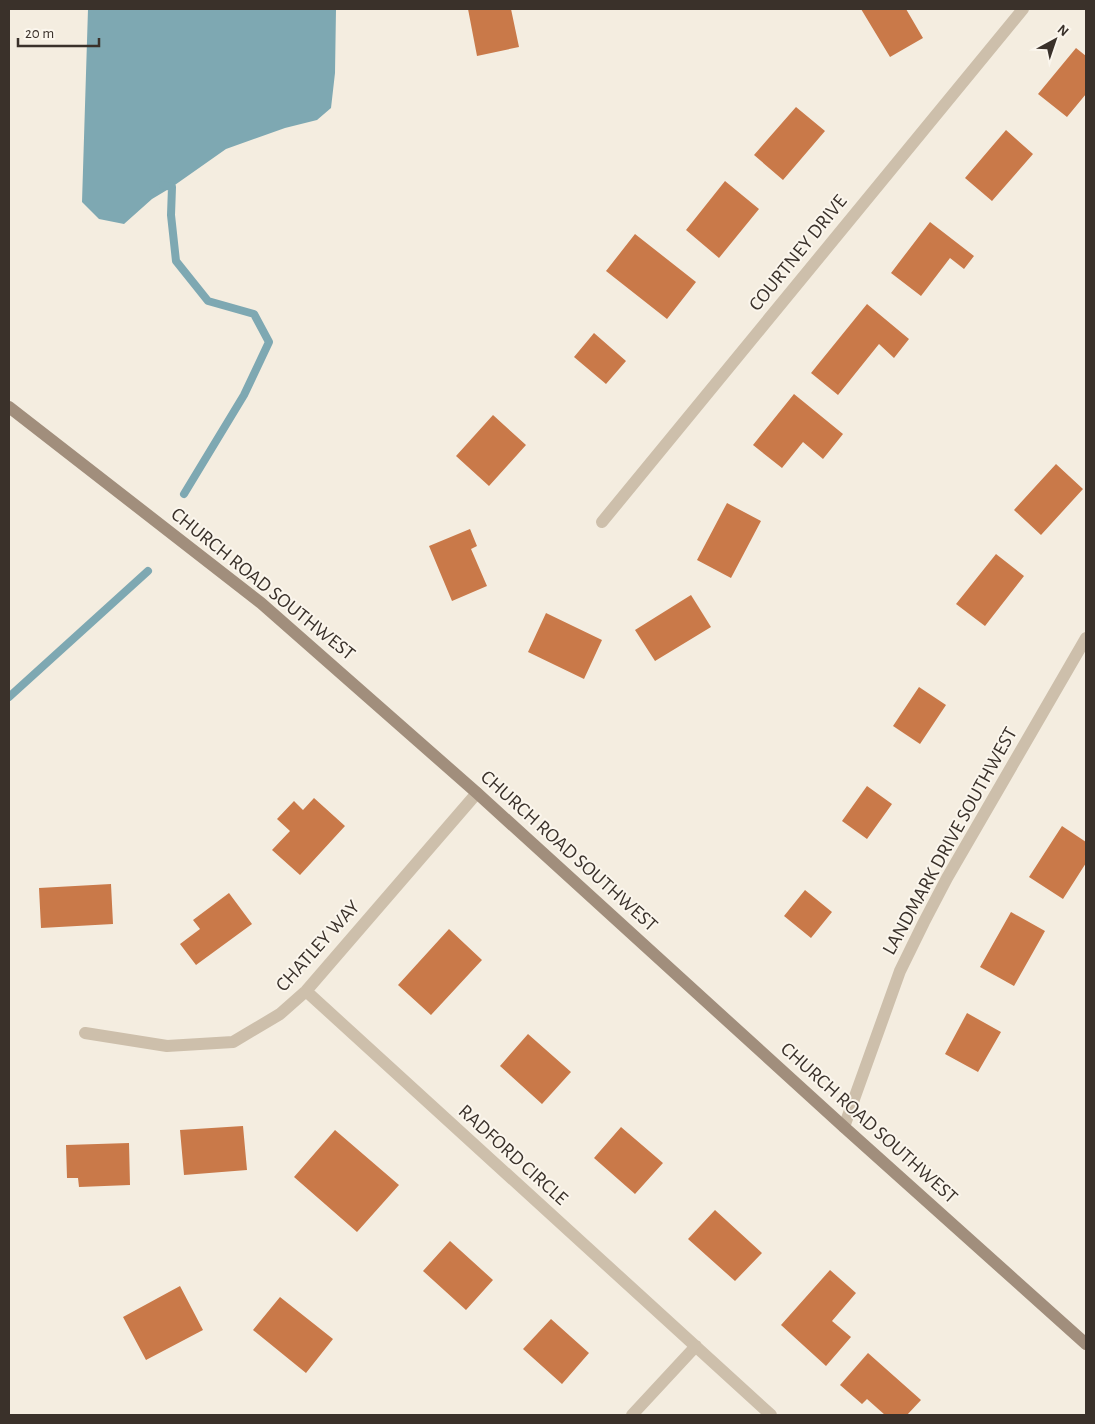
<svg xmlns="http://www.w3.org/2000/svg" width="1095" height="1424" viewBox="0 0 1095 1424" font-family="'Alegreya Sans',sans-serif">
	<style>
		.water { fill: #7ea8b2 }
		.lines { fill: none; stroke-linecap: round; stroke-linejoin: round }
		.stream { stroke: #7ea8b2; stroke-width: 8 }
		.building { fill: #c97949 }
		.street { stroke: #cdbfab; stroke-width: 12 }
		.secondary { stroke: #a18e7c; stroke-width: 12 }
		.labels { text-anchor: middle; dominant-baseline: central; stroke-width: 4; stroke-linejoin: round; paint-order: stroke }
		.street-label { font-size: 20px; fill: #3a312a; stroke: #fbf6ed }
	</style>
	<rect width="100%" height="100%" fill="#f4ede0"/>
	<!-- water -->
	<path class="water" d="M88 9H336L335 73 331 108 317 120 285 128 226 149 172 187 152 199 124 224 99 219 82 202Z"/>
	<g class="lines">
		<!-- stream -->
		<path class="stream" d="M163 185 172 187 171 215 176 261 208 301 254 314 269 342 244 395 184 494
			M9 697 148 571"/>
	</g>
	<!-- building -->
	<path class="building" d="M468 9H511L519 47 477 56Z
		M861 9H906L923 38 890 57Z
		M1076 48 1086 56V94L1067 117 1038 94Z
		M796 107 825 131 783 180 754 155Z
		M1006 130 1033 154 992 201 965 178Z
		M725 181 759 209 719 258 686 230Z
		M930 222 974 256 964 269 950 258 921 296 891 273Z
		M635 234 696 282 667 319 606 271Z
		M867 304 909 339 894 358 879 344 838 395 811 373Z
		M594 333 626 361 606 384 574 357Z
		M794 394 843 434 823 459 803 442 782 468 753 445Z
		M493 415 526 445 489 486 456 456Z
		M1056 464 1083 489 1041 535 1014 510Z
		M727 503 761 521 731 578 697 560Z
		M470 529 477 546 471 549 487 586 452 601 429 546Z
		M996 554 1024 576 985 626 956 604Z
		M691 595 711 627 655 661 635 630Z
		M546 613 602 640 584 679 528 652Z
		M919 687 946 705 920 744 893 726Z
		M867 786 892 804 867 839 842 821Z
		M314 798 345 826 300 875 272 850 290 831 277 819 294 801 303 810Z
		M1062 826 1086 842V863L1063 899 1029 877Z
		M111 884 113 924 41 928 39 888Z
		M805 890 832 912 811 938 784 916Z
		M229 893 252 924 196 965 180 944 200 929 193 920Z
		M1011 912 1045 931 1014 986 980 967Z
		M449 929 482 960 431 1015 398 985Z
		M967 1013 1001 1032 978 1072 945 1054Z
		M528 1034 571 1072 542 1104 500 1066Z
		M243 1126 247 1170 184 1175 180 1130Z
		M621 1127 663 1163 635 1194 594 1158Z
		M335 1130 399 1185 357 1232 294 1177Z
		M129 1143 130 1185 79 1187 78 1178H67L66 1145Z
		M715 1210 762 1253 735 1281 688 1239Z
		M450 1241 493 1280 466 1310 423 1271Z
		M830 1270 856 1293 832 1321 851 1337 826 1366 781 1325Z
		M180 1286 203 1330 146 1360 123 1317Z
		M280 1297 333 1339 306 1373 253 1330Z
		M551 1319 589 1353 562 1384 523 1349Z
		M868 1353 921 1400 907 1415H885L867 1399 862 1404 840 1385Z"/>
	<g class="lines">
		<!-- street -->
		<path class="street" d="M602 522 1023 9
			M306 991 771 1415
			M85 1033 167 1046 233 1042 280 1014 306 991 477 793
			M844 1127 900 971 924 922 947 878 1086 638
			M632 1415 696 1346"/>
		<!-- secondary -->
		<path class="secondary" d="M9 407 261 603 477 793 844 1127 1086 1344"/>
	</g>
	<g class="labels">
		<!-- street labels -->
		<g class="street-label">
			<text transform="translate(798 253) rotate(-51)">COURTNEY DRIVE</text>
			<text transform="translate(263 584) rotate(39)">CHURCH ROAD SOUTHWEST</text>
			<text transform="translate(950 841) rotate(-61)">LANDMARK DRIVE SOUTHWEST</text>
			<text transform="translate(569 851) rotate(42)">CHURCH ROAD SOUTHWEST</text>
			<text transform="translate(318 946) rotate(-48)">CHATLEY WAY</text>
			<text transform="translate(869 1123) rotate(42)">CHURCH ROAD SOUTHWEST</text>
			<text transform="translate(513 1155) rotate(42)">RADFORD CIRCLE</text>
		</g>
	</g>
	<!-- border -->
	<rect width="1095" height="1424" fill="none" stroke="#3a312a" stroke-width="20"/>
	<!-- north arrow -->
	<g transform="translate(1055 40) rotate(40)" stroke="#fbf6ed" stroke-width="4" paint-order="stroke">
	<path d="M0-4L9 19L0 12L-9 19Z" fill="#3a312a"/>
	<text y="-8" font-size="14" font-weight="bold" text-anchor="middle" fill="#3a312a">N</text>
	</g>
	<!-- scale -->
	<path d="M18 38v8h81v-8" fill="none" stroke="#3a312a" stroke-width="2.5"/>
	<text x="25" y="38" font-size="15" fill="#3a312a" stroke="#fbf6ed" stroke-width="4" paint-order="stroke">20 m</text>
</svg>
